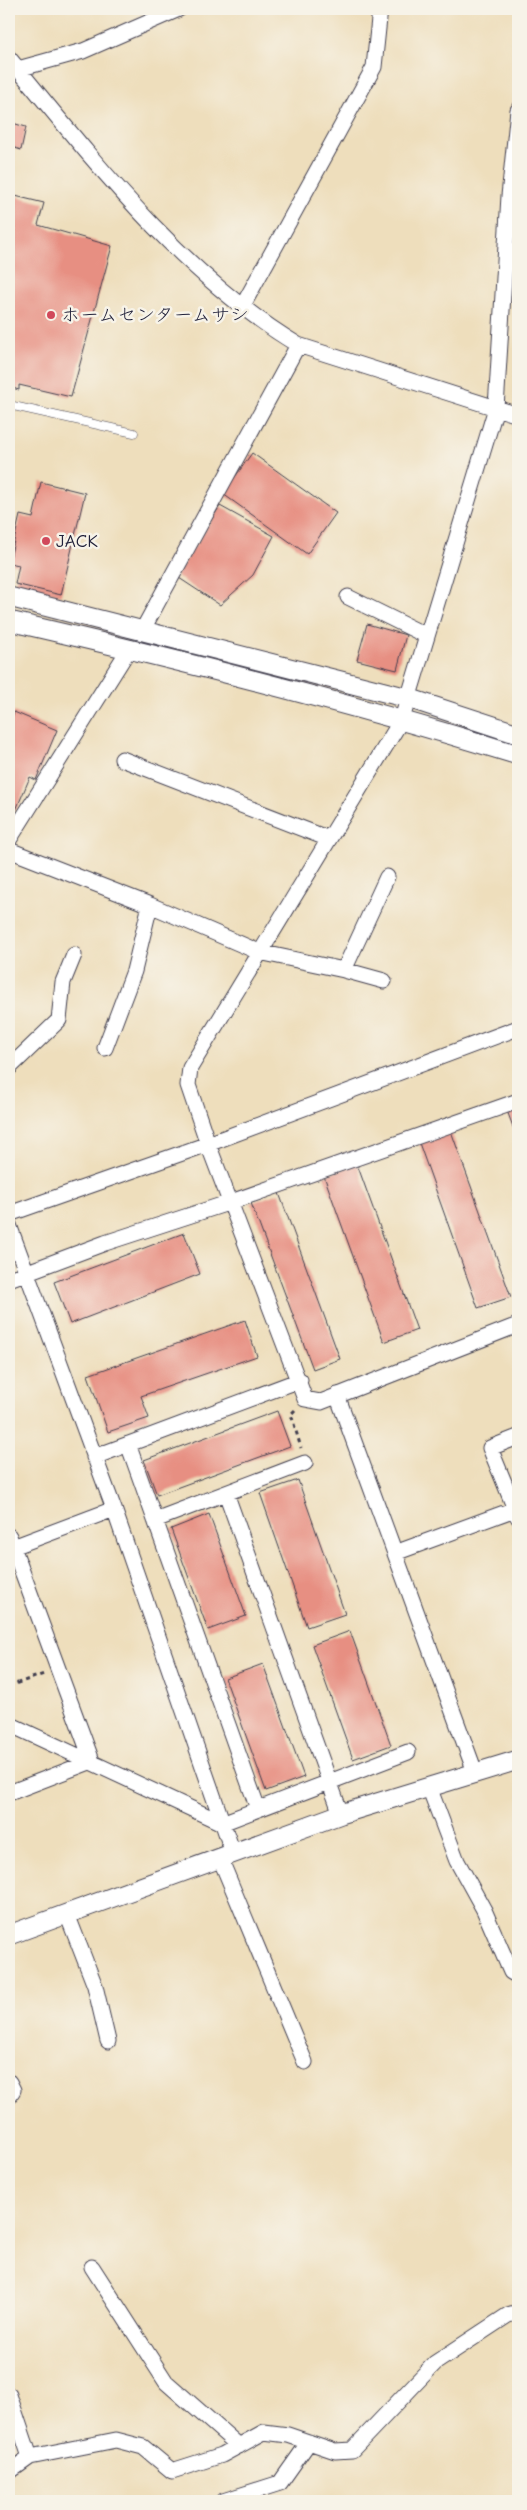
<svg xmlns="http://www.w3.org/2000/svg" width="527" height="2510" viewBox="0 0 527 2510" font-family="'Comic Neue','Klee One',sans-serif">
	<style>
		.building { fill: #e78f82 }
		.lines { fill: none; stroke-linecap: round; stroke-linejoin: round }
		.service-casing { stroke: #413e4e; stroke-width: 9 }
		.minor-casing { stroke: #413e4e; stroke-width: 17 }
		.tertiary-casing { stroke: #413e4e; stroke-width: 21 }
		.path { stroke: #413e4e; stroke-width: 3; stroke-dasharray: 4 4; stroke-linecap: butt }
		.service { stroke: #fff; stroke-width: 8 }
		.minor { stroke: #fff; stroke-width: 15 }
		.tertiary { stroke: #fff; stroke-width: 19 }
		.poi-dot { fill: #d1495b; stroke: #f7f3e8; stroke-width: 2 }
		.labels { text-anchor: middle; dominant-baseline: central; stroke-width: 5; stroke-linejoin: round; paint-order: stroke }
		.poi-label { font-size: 19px; fill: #22223b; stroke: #f7f3e8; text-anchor: start }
	</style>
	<rect width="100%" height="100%" fill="#f7f3e8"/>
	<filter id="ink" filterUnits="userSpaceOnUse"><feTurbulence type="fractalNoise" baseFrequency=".02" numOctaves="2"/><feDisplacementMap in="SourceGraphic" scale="10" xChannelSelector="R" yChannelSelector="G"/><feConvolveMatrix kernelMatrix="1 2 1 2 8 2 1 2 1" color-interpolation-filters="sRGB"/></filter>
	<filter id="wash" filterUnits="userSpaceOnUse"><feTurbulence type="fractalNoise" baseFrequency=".0096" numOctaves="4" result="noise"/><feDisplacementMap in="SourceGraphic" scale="20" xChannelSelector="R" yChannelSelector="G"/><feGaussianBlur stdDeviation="1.12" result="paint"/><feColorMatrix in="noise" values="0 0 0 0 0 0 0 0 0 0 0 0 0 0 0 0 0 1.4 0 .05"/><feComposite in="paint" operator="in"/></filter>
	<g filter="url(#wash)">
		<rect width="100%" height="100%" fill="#eedebc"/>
		<g id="blocks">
			<!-- building -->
			<path class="building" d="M9 122 26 127 21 150 9 146Z
				M11 195 44 203 38 225 112 246 71 397 19 385V390L9 387Z
				M252 453 336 513 307 554 223 494Z
				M41 482 85 493 61 595 15 584 19 565 9 563 20 515 33 518Z
				M220 506 274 536 253 575 220 605 176 576Z
				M367 624 406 635 397 670 357 660Z
				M14 712 57 730 36 780 30 777 16 810 9 807V725Z
				M518 1103V1140L506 1108Z
				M451 1131 511 1297 478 1308 419 1143Z
				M357 1164 417 1330 384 1342 324 1176Z
				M279 1193 340 1359 313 1369 251 1203Z
				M184 1233 200 1274 70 1324 54 1282Z
				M245 1320 257 1356 141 1396 149 1418 108 1432 88 1375Z
				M277 1411 290 1446 157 1495 144 1460Z
				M298 1480 345 1614 307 1627 260 1493Z
				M209 1514 246 1616 208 1630 171 1529Z
				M350 1631 391 1745 353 1759 312 1645Z
				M263 1664 304 1777 266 1791 225 1678Z"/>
		</g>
	</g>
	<g filter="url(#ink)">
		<use href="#blocks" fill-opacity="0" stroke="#413e4e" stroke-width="1"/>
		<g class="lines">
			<defs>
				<path id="service" d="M9 405 134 433"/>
				<path id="minor" d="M9 58C93 160 183 276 298 345L518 415
					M18 69 83 51 179 9
					M518 110 509 196 496 408 402 719 190 1068 188 1085 208 1144 305 1399 321 1402 518 1325
					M242 307 374 67 380 9
					M348 597 427 636
					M142 631 298 345
					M122 759 329 839
					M9 840 129 649
					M9 850 150 905
					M384 981 344 970 387 877
					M105 1048 134 971 150 905 259 952 344 970
					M9 1068 59 1020 63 982 74 955
					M9 1214 208 1144 518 1028
					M9 1225 114 1509 233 1853
					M9 1279 105 1243 231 1202 518 1101
					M337 1395 475 1772
					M518 1437 490 1448 515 1509 518 1507
					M128 1444 258 1809
					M94 1457 300 1380
					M226 1493 341 1814
					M155 1520 305 1463
					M9 1536 92 1761
					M13 1547 114 1509
					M395 1553 515 1509 518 1517
					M9 1724 222 1823 408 1752
					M429 1787 457 1861 484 1910 511 1972 518 1976
					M9 1793 92 1761
					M220 1858 305 2062
					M67 1914 95 1986 108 2041
					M9 2082 13 2090 9 2096
					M92 2267 166 2382 239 2446
					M9 2395 30 2457
					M9 2472 30 2457 116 2440 143 2447 172 2471 222 2455 264 2432 288 2435 335 2451 352 2450 435 2363 508 2315 518 2312
					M223 2501 280 2483 309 2442"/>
				<path id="tertiary" d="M9 597 408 698 518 734
					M9 621C180 660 351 703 518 755
					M9 1935 341 1814 518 1760"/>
			</defs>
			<!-- service casing -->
			<use href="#service" class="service-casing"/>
			<!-- minor casing -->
			<use href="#minor" class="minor-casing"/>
			<!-- tertiary casing -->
			<use href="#tertiary" class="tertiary-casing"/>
			<!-- path -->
			<path class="path" d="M295 1410 291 1414 301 1448
				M9 1686 44 1674"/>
			<!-- service -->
			<use href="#service" class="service"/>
			<!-- minor -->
			<use href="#minor" class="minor"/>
			<!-- tertiary -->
			<use href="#tertiary" class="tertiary"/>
		</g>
	</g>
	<!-- markers -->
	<g class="poi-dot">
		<circle cx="51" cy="315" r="5"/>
		<circle cx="46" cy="541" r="5"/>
	</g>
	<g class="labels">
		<!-- poi labels -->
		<g class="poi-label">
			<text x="61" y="315">ホームセンタームサシ</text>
			<text x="56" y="541">JACK</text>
		</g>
	</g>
	<!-- margin -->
	<rect width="527" height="2510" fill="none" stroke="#f7f3e8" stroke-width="30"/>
</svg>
